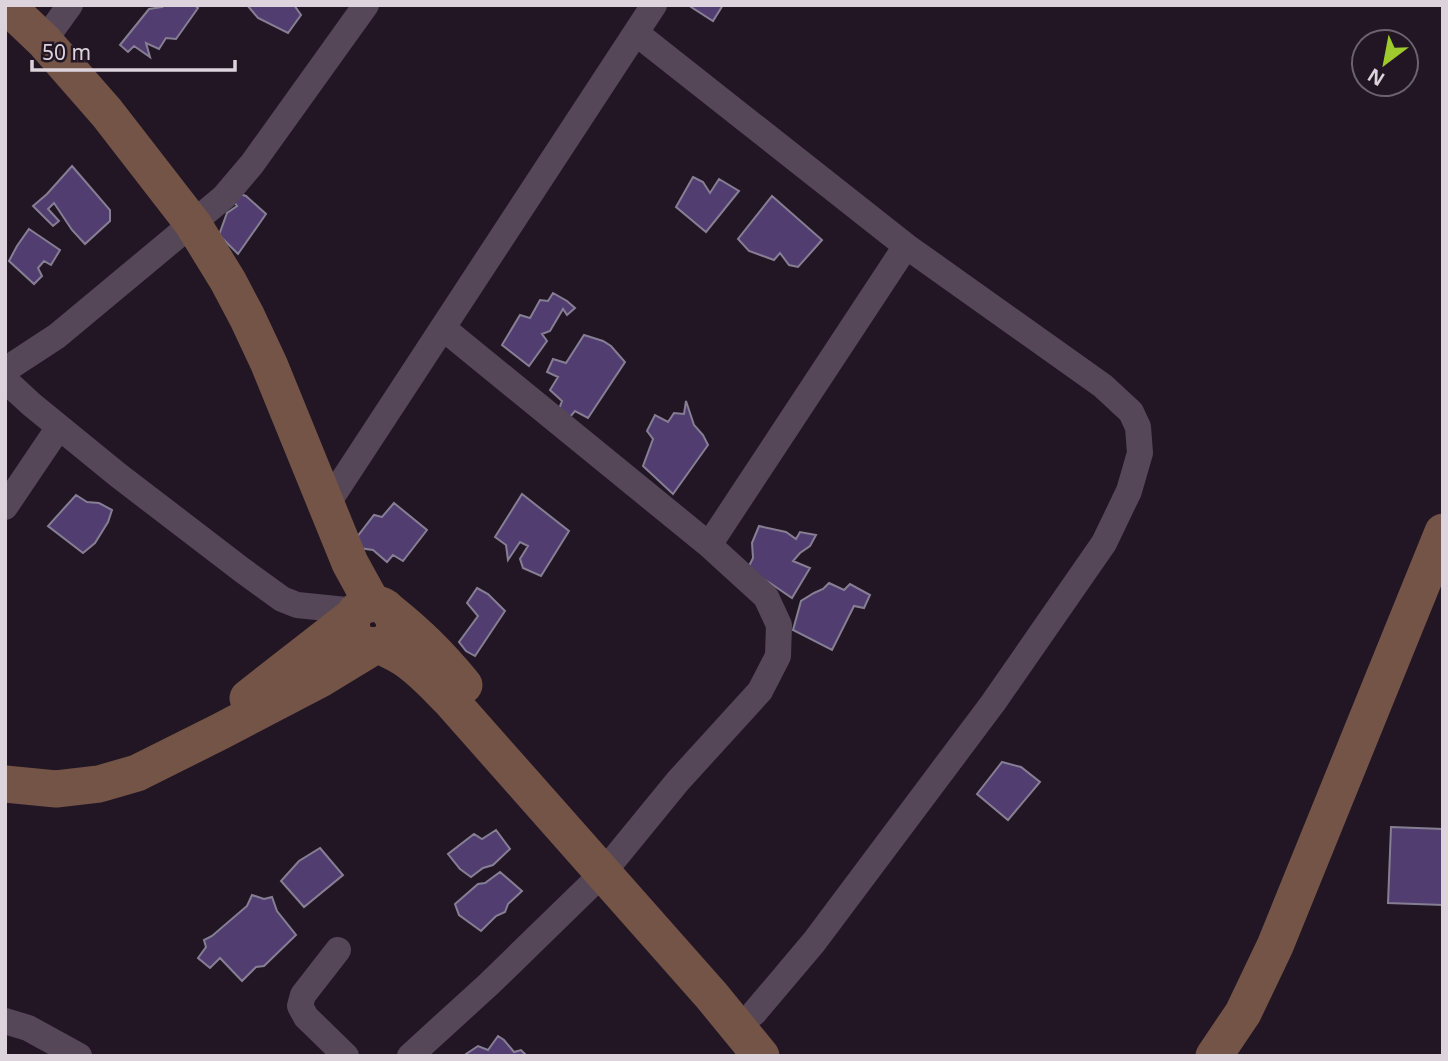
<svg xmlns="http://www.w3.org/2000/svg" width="1448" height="1061" viewBox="0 0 1448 1061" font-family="'Noto Sans',sans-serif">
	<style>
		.building { fill: #523d71; stroke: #867f94; stroke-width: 2 }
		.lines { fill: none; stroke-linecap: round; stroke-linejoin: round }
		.street { stroke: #554757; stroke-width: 26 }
		.secondary { stroke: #745447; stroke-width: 37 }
	</style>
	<rect width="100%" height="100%" fill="#221624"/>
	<!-- building -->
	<path class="building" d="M161 5H194L198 8 176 39 166 38 159 49 146 43 150 57 134 46 128 52 120 45 149 9 162 7Z
		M247 5H294L301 15 288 33 258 18Z
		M688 5H723L713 21Z
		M72 166 110 210V221L85 244 72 230 54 203 48 209 59 221 53 226 33 206 47 194Z
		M693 177 703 182 710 193 719 179 739 191 706 232 676 207Z
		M237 193 246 196 266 214 238 254 219 235 227 213 237 206 232 199Z
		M772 196 822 240 798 267 789 265 780 253 774 260 749 251 738 239Z
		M29 229 60 250 51 265 44 261 38 268 42 276 34 284 9 261 17 246Z
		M553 293 567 301 575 308 567 315 563 309 550 331 542 334 547 341 529 366 502 345 520 315 530 318 540 300 548 301Z
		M584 335 603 341 611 346 625 362 588 418 575 411 570 417 559 409 562 401 550 390 558 377 547 372 553 359 566 363Z
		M686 401 694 425 703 435 708 445 673 494 643 466 653 439 647 431 655 415 668 422 674 413 684 414Z
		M522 494 569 531 541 576 523 568 520 559 528 546 520 542 508 560 506 545 495 537Z
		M76 495 87 502 99 503 112 510 108 522 95 543 83 553 48 526Z
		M394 503 427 530 403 561 393 555 387 562 373 550 359 548 357 537 374 515 382 517Z
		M759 526 786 532 796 539 800 532 816 535 810 546 800 553 793 561 810 568 792 598 770 583 756 575 748 568 753 558 752 543Z
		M829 583 844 590 850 584 870 595 864 608 854 606 832 650 793 630 801 601 814 593 823 589Z
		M477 588 488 594 505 611 475 656 466 651 459 642 478 616 467 603Z
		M1002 762 1021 767 1040 782 1008 820 977 794Z
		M1391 827 1443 829V905L1388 903Z
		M496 830 510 849 493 865 483 868 471 877 460 869 448 854 474 834 482 839Z
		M320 848 343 875 304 907 281 881 299 861Z
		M500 872 522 891 508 904 505 912 496 916 481 931 459 915 455 904 478 884 485 883Z
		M252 895 264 899 272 897 277 911 296 935 264 966 256 967 242 981 220 958 210 968 198 958 206 947 204 940 212 936 247 906Z
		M498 1036 504 1040 514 1052 521 1050 527 1056H467L466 1054 478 1046 488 1050Z"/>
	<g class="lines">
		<!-- street -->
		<path class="street" d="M636 33 906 246 1103 386 1131 412 1138 427 1140 453 1129 491 1104 543 993 703 814 942 754 1013
			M44 41 70 5
			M5 370 57 336 224 197 252 164 366 5
			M5 380 31 404 118 475 242 570 282 599 297 605 356 611
			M326 506 654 5
			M5 507 59 427
			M709 545 906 246
			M338 950 303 995 300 1006 306 1017 346 1056
			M5 1021 28 1028 79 1056
			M410 1056 489 984 602 874 678 781 760 691 778 656 779 625 766 597 709 545 443 328"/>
		<!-- secondary -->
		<path class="secondary" d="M6 5 44 41 107 113 193 224 228 281 247 317 269 364 350 563 372 603
			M389 611C419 635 439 655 464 685
			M380 646C412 630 385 590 360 608 349 615 349 632 358 640 366 648 374 644 383 647 389 650 396 653 402 657 420 668 435 685 450 700L711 995 761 1056
			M248 698 353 616
			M5 784 56 789 99 784 137 773 221 731 322 678 373 647
			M1214 1056 1243 1013 1275 946 1443 532"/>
	</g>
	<!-- border -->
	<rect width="1448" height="1061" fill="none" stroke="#dcd3dd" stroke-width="14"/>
	<!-- north arrow -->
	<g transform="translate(1385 63) rotate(212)"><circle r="33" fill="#221624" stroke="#6c626e" stroke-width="2"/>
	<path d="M0-5L12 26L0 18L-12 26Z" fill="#9eca2e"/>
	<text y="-10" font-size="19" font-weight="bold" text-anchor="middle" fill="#dcd3dd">N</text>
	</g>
	<!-- scale -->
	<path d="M32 60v10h203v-10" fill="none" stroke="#dcd3dd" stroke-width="3.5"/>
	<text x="42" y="60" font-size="21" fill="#dcd3dd" stroke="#221624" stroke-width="5" paint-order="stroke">50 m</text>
</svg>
